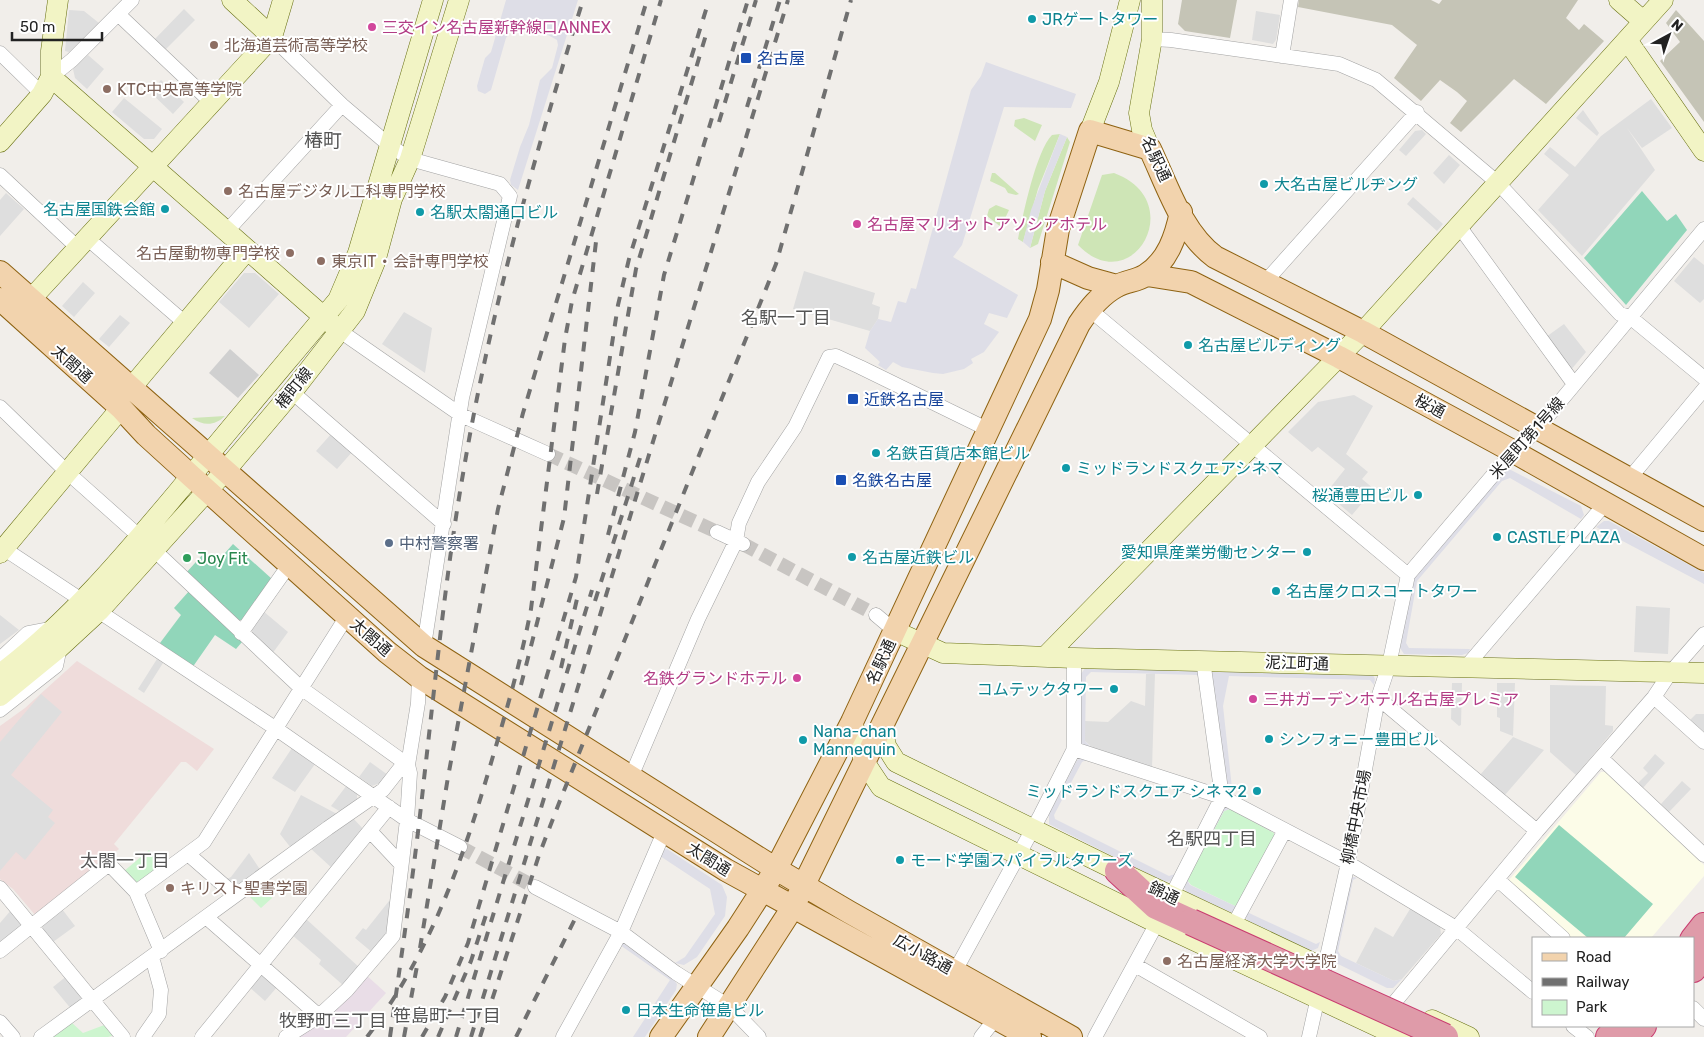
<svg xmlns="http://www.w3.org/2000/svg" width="1704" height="1037" viewBox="0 0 1704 1037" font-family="Rubik,'Noto Sans JP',sans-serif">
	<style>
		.commercial { fill: #efdcdb }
		.industrial { fill: #e9dde7 }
		.education { fill: #fcfce8 }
		.religious { fill: #d0d0d0 }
		.construction { fill: #c5c4b6 }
		.grass { fill: #cee5b6 }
		.park { fill: #cdf5cf }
		.pitch { fill: #91d6ba }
		.parking { fill: #dedede }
		.plaza { fill: #dedee7 }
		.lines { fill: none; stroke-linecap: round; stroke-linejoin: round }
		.street-tunnel { stroke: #c8c5c2; stroke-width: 14; stroke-dasharray: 14 7; stroke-linecap: butt }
		.street-casing { stroke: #a3a3a3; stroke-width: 15 }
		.secondary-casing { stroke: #687012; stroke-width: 21 }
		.primary-casing { stroke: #8e6211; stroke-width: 24 }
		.highway-casing { stroke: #c93d70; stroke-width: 28 }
		.street { stroke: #fff; stroke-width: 14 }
		.secondary { stroke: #f2f4c5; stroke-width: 20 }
		.primary { stroke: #f2d3ad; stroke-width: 22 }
		.highway { stroke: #df9ba9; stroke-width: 26 }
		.rail { stroke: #707070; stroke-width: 4; stroke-dasharray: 10 10; stroke-linecap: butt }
		.highway-bridge-casing { stroke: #c93d70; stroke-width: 28; stroke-linecap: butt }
		.highway-bridge { stroke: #df9ba9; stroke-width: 26 }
		.culture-dot { fill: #0f9aa8; stroke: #fff; stroke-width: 2 }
		.hotel-dot { fill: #d1479c; stroke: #fff; stroke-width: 2 }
		.education-dot { fill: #8d6e63; stroke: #fff; stroke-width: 2 }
		.transit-dot { fill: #1a4fb4; stroke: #fff; stroke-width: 2 }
		.service-dot { fill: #5c6f8a; stroke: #fff; stroke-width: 2 }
		.leisure-dot { fill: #2e9e5b; stroke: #fff; stroke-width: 2 }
		.labels { text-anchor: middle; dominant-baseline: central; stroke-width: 4; stroke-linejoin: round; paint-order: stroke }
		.culture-label { font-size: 16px; fill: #0d838f; stroke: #fff; text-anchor: start }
		.hotel-label { font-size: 16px; fill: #b23c85; stroke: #fff; text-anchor: start }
		.education-label { font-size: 16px; fill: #785e54; stroke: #fff; text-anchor: start }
		.transit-label { font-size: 16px; fill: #164399; stroke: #fff; text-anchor: start }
		.street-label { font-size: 16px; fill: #222; stroke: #fff }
		.service-label { font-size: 16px; fill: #4e5e75; stroke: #fff; text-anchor: start }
		.leisure-label { font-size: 16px; fill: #27864d; stroke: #fff; text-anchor: start }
		.neighbourhood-label { font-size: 18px; fill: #555; stroke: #fff }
		.quarter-label { font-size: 19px; fill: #555; stroke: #fff }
	</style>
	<rect width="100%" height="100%" fill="#f1eeea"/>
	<!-- commercial -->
	<path class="commercial" d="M77 661 214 749 197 771 186 762H181L114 844 119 849 36 916 13 889 0 879V726L25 708Z"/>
	<!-- industrial -->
	<path class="industrial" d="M366 975 386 993 346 1037H298Z"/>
	<!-- education -->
	<path class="education" d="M1601 772H1606L1704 865V876L1651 938H1570L1509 884V880Z"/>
	<!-- religious -->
	<path class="religious" d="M230 349 259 375 238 398 209 373Z"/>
	<!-- construction -->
	<path class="construction" d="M1182 0H1237L1230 38 1185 31 1178 24Z
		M1299 0H1431L1439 4 1442 0H1578L1566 18 1579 30 1584 24 1604 41 1546 104 1514 79 1461 132 1450 123 1467 101 1457 92 1440 80 1421 101 1394 78 1417 45 1392 25 1298 7Z
		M1676 10 1704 41V122L1660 61 1680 42 1666 23Z"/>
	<!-- grass -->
	<path class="grass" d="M1024 118 1042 125 1035 141 1014 126 1015 120Z
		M1060 134 1038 189 1023 242 1018 239C1023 215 1036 151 1052 135Z
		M1067 137 1070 142 1038 244 1030 248 1045 191Z
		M992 173H995L1019 194 1016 195 1008 193 1005 188 990 181Z
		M1114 173C1190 201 1132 301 1078 245L1102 175Z
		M996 205 1009 210 1001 227 987 216 989 209Z
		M225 416C215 426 203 426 192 418Z"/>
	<!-- park -->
	<path class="park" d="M1230 809 1274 833 1275 838 1239 905 1235 906 1191 885 1187 880 1224 811Z
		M149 850 162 867 139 883 133 882 123 872Z
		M260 884 272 898 261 908 247 894Z
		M71 1022 83 1033 107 1024 115 1035 108 1037H49Z"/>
	<!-- pitch -->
	<path class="pitch" d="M1642 191 1667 221 1676 214 1687 230 1626 305 1584 258Z
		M233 544 272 579 243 620H235L185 574 205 552 217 562Z
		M190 590 242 642 236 649 215 635 192 668 160 643 181 615 174 608Z
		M1559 825 1653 904 1624 938H1588L1515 877Z"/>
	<!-- parking -->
	<path class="parking" d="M184 9 195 20 165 50 154 40Z
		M69 10 84 11 99 23 69 52 65 51Z
		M1256 11 1280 15 1276 40 1273 44 1252 40Z
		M88 55 104 69 87 89 75 78 73 69Z
		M161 80 184 102 173 114 150 92Z
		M124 98 162 129 154 139H144L112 112Z
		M1651 99 1672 128 1642 148 1627 128 1655 170 1582 256 1538 210 1569 175 1544 154 1550 147 1575 167 1601 136Z
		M1583 110 1599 133 1597 136 1576 118Z
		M1422 130 1426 134 1406 156 1399 150 1415 131Z
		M1449 155 1460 165 1444 184 1433 173Z
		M6 193 24 209 0 236V200Z
		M1413 197 1443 224 1437 231 1407 204Z
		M1694 257 1704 265V299L1700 303 1674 281Z
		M804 271 875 293 872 304 880 307 878 319 870 331 793 309Z
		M244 273H255L279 294 249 328 219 302Z
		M83 282 95 293 74 317 62 306Z
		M404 312 432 328 425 373 382 344Z
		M120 315 130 323 109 347 99 339Z
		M1564 324 1586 352 1570 371 1546 337Z
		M1354 395 1373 406 1346 454 1368 472 1362 479 1374 489 1352 515 1326 493 1345 469 1318 447 1312 452 1288 432 1318 402Z
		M332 433 353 451 337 469 316 451Z
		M1636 606 1670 608 1668 654 1634 652Z
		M263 611 288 632 272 654 252 636V627Z
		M0 615 19 630 0 644Z
		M157 659 163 663 144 693 138 689Z
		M1155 673 1152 768 1093 748 1085 741V721L1108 722 1131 701 1145 706 1146 674Z
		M1452 683H1462L1461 725 1459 726 1451 719Z
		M1497 683H1515L1513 736 1500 731V718L1497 717Z
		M1550 685 1606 686 1605 725 1613 726V731L1576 775 1550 752Z
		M41 694 62 712 11 775 53 810 48 817 55 823 25 860 16 852 0 871V742Z
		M1696 714H1704V733L1690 720Z
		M1513 737 1544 750 1504 796 1480 775Z
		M292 748 315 764 295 792 272 778Z
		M1655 754 1665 763 1643 788 1638 783 1648 773 1643 768Z
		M370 762 388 775 380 783 372 786 359 777Z
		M1682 781 1691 789 1669 812 1661 804Z
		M347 785 357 792V800L341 812 331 806Z
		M301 795 337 814 291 848 280 834Z
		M352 817 365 831 333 869 309 847Z
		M249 853 261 871 237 888 225 880 231 877Z
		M389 901 392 903 388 935 373 953 355 938 363 928 366 930Z
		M12 909 24 923 0 947V923Z
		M62 909 75 926 53 942 42 928 43 923Z
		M1410 909 1440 926 1441 934 1402 979 1394 981 1356 963 1375 927 1393 937Z
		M305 918 360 968 344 986 319 964 321 960 291 934Z
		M259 974H264L278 986 265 1001 248 986Z
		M68 975 84 1000 72 1010 53 987Z"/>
	<!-- plaza -->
	<path class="plaza" d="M506 0H578L518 190 511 185 510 180 520 147 529 125 540 80 552 68 558 45 557 40 548 35 521 27 513 28 506 38 491 90 485 94 478 91 477 86 485 58 491 52Z
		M986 62 1076 94 1071 108 1004 107 962 245 953 257 1018 295 1007 318 989 313 984 324 999 332 984 352 971 359 973 363 964 369 943 374 933 373 902 367 893 362 886 370 878 365 880 362 865 348 870 331 878 319 891 322 898 301 906 303 911 288 916 289 971 90 981 76Z
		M1060 134 1067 137 1045 191 1030 248 1023 242 1031 210Z
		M1507 468 1581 506 1584 515 1581 519 1510 478 1502 481 1417 581 1406 643 1409 648 1470 649 1468 653 1462 655 1404 654 1400 648 1413 580Z
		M1604 521H1609L1704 573V584L1596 527Z
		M1086 667 1198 669 1200 679 1197 675 1091 672 1086 677 1085 741 1093 749 1080 743V675Z
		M1211 671 1372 673 1375 679 1374 685 1370 680 1229 676 1223 706 1233 797 1227 793Z
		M1082 758 1088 759 1082 762 1054 815 1055 819 1169 876 1175 874 1171 881 1164 882 1049 824V814L1077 760Z
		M1225 807 1230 809 1224 811 1187 880 1190 885 1235 906 1239 905 1232 913 1187 893 1183 885Z
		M667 849 722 885 727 897 725 916 697 957 684 965 675 963 685 957 715 914 710 889 660 856 663 850Z
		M1354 877 1357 878 1353 880 1338 951 1341 956 1394 981 1402 979 1393 988H1387L1336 963 1333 960 1351 878Z
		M1248 910 1249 913 1316 944 1320 942 1318 948 1311 951 1250 923 1245 917Z
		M623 943 670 975 677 984 676 990 645 1037H633L670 980 620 945Z"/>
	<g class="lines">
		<!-- street-tunnel -->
		<path class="street-tunnel" d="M548 454 717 532
			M743 544 876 615
			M460 847 535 887"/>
		<defs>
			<path id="street" d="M118 14 211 102
				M272 37 342 105 389 145 410 159 500 184 510 196 462 398 424 646
				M1152 39 1171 40 1339 64 1376 80 1498 183 1620 314 1630 317 1704 378
				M0 53 42 94
				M1282 56 1291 0
				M51 77 72 60 132 0
				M0 175 78 248
				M1459 226 1574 384
				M227 231 342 105
				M87 238 185 323
				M1265 282 1417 112
				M1089 309 1408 575
				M340 331 461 415 548 454
				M292 392 444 524
				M0 407 67 472 140 537
				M1629 479 1704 389
				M717 532 743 544
				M0 546 275 728 407 820 460 847
				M154 550 301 688 408 765
				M876 615 895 631
				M241 633 289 565
				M0 659 28 633 54 628
				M1465 668 1605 504
				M1654 697 1704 742
				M1378 698 1537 831
				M0 710 56 666 60 647
				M1074 749 1222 797 1348 863 1456 928 1533 992
				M1601 758 1704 855
				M631 777 698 619 736 541 739 523 758 482 795 427 829 357 836 356 860 367 989 430
				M370 831 400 863
				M188 854 235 895
				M1497 879 1563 938
				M535 887 621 932 676 973 730 1007 759 1037
				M0 888 123 1037
				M136 892 204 842 347 616
				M1171 897 1222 797 1203 660
				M206 917 319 1016
				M1233 926 1285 830
				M0 951 109 864 136 892 161 951
				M1135 965 1260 1037
				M955 971 1041 814 1074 749V658
				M1394 1003 1537 831 1654 697 1670 673 1704 634
				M1693 1008 1704 1019
				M0 1022 13 1037
				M1573 1026 1587 1037
				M41 1037 328 828 383 790 401 767 408 765
				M143 1037 159 1014 161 990 152 957
				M202 1037 389 807
				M286 1037 319 1016 347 990 393 936 407 820 410 773 408 765 418 703 419 677
				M563 1037 621 932 664 832
				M981 1037 996 1018
				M1095 1037 1157 923
				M1309 1037 1348 863 1378 698 1389 665 1408 575 1499 468 1538 428 1704 229"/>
			<path id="secondary" d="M232 0 272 37
				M1619 0 1643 21
				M1627 40 1704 151
				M51 77 333 325
				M1090 131 1109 82 1130 0
				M0 142 42 94 51 77V51L58 0
				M1150 149 1142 130 1139 113 1152 39V0
				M31 299 272 37 283 0
				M131 388 247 250
				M0 553 121 408
				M895 631 943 653 1074 658 1704 673
				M1045 657 1363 332 1663 0
				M0 674C72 620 130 549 187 481 237 420 288 360 338 300L358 253 433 0
				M0 696 60 647 99 611 226 470 292 392 355 311 375 262 392 199 410 159 459 0
				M852 722 865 763 881 787 1157 923 1400 1037
				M882 726 886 746 896 762 1118 871 1313 963
				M1432 1020 1469 1037"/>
			<path id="primary" d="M1052 262 1088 278 1117 286
				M0 272 424 646 776 869 849 912 1071 1037
				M1147 275 1191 282 1339 357 1516 453 1704 559
				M0 299 121 408 146 435 191 476 387 652 419 677 726 870 1030 1037
				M661 1037 738 928 776 869 852 722 1040 319 1048 290 1058 229 1090 131 1150 149C1167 185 1182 233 1215 257L1363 332 1704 520
				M709 1037 793 907 1079 324C1089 309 1100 295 1117 286 1126 281 1137 281 1146 275 1168 261 1176 236 1181 212"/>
			<path id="highway" d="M1118 871 1156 906 1191 922
				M1693 940 1704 926
				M1693 969 1704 955
				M1609 1037 1621 1026
				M1633 1037 1643 1026"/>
		</defs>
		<!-- street casing -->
		<use href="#street" class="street-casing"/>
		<!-- secondary casing -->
		<use href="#secondary" class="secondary-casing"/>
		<!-- primary casing -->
		<use href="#primary" class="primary-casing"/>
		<!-- highway casing -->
		<use href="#highway" class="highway-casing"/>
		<!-- street -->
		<use href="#street" class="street"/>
		<!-- secondary -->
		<use href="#secondary" class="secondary"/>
		<!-- primary -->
		<use href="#primary" class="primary"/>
		<!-- highway -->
		<use href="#highway" class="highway"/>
		<!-- rail -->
		<path class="rail" d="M747 107 780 0
			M719 122 756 0
			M597 494 636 269 708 28
			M608 535 635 432 664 275 748 0
			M595 601 640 458
			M561 668 577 599
			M521 685 564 518 597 233
			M420 948 448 777 498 509 523 413 647 0
			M367 1037C430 953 462 863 491 763 506 712 521 661 531 609L565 339 572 301 661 0
			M390 1037C402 951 415 865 424 779 436 675 446 571 464 468 491 309 535 154 583 0
			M404 1037 417 966
			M422 1037 445 997 468 943 576 577 618 305 629 259 709 0
			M438 1037 471 961 487 912
			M456 1037 592 590
			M471 1037 788 0
			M480 1037 539 855 561 798 776 264 851 0
			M516 1037 575 919"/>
		<defs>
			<path id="highway-bridge" d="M1191 922 1445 1037"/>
		</defs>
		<!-- highway-bridge casing -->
		<use href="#highway-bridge" class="highway-bridge-casing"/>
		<!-- highway-bridge -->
		<use href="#highway-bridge" class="highway-bridge"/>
	</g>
	<!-- markers -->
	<g class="culture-dot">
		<circle cx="1032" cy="19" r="5"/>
		<circle cx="1264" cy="184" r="5"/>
		<circle cx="165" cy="209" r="5"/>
		<circle cx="420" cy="212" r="5"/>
		<circle cx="1188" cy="345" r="5"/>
		<circle cx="876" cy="453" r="5"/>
		<circle cx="1066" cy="468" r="5"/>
		<circle cx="1418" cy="495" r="5"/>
		<circle cx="1497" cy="537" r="5"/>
		<circle cx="1307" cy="552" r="5"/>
		<circle cx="852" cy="557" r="5"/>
		<circle cx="1276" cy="591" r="5"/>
		<circle cx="1114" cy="689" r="5"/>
		<circle cx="1269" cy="739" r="5"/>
		<circle cx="803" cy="740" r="5"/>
		<circle cx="1257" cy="791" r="5"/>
		<circle cx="900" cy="860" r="5"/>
		<circle cx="626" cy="1010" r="5"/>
	</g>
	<g class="hotel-dot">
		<circle cx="372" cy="27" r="5"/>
		<circle cx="857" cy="224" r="5"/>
		<circle cx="797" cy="678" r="5"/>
		<circle cx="1253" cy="699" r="5"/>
	</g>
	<g class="education-dot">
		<circle cx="214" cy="45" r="5"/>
		<circle cx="107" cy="89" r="5"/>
		<circle cx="228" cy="191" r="5"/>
		<circle cx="290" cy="253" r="5"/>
		<circle cx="321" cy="261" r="5"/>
		<circle cx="170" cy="888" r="5"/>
		<circle cx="1167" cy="961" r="5"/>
	</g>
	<g class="transit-dot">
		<rect x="740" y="52" width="12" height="12" rx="2.5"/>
		<rect x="847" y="393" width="12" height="12" rx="2.5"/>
		<rect x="835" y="474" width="12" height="12" rx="2.5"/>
	</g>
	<circle class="service-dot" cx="389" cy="543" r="5"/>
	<circle class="leisure-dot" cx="187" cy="558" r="5"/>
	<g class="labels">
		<!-- culture labels -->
		<g class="culture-label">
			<text x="1042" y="19">JRゲートタワー</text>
			<text x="1274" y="184">大名古屋ビルヂング</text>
			<text x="155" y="209" text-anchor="end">名古屋国鉄会館</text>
			<text x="430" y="212">名駅太閤通口ビル</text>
			<text x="1198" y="345">名古屋ビルディング</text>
			<text x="886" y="453">名鉄百貨店本館ビル</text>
			<text x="1076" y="468">ミッドランドスクエアシネマ</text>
			<text x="1408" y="495" text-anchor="end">桜通豊田ビル</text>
			<text x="1507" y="537">CASTLE PLAZA</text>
			<text x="1297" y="552" text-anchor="end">愛知県産業労働センター</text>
			<text x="862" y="557">名古屋近鉄ビル</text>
			<text x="1286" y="591">名古屋クロスコートタワー</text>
			<text x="1104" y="689" text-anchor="end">コムテックタワー</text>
			<text x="813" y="731">Nana-chan<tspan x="813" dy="18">Mannequin</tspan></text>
			<text x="1279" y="739">シンフォニー豊田ビル</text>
			<text x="1247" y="791" text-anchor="end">ミッドランドスクエア シネマ2</text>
			<text x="910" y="860">モード学園スパイラルタワーズ</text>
			<text x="636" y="1010">日本生命笹島ビル</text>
		</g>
		<!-- hotel labels -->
		<g class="hotel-label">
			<text x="382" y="27">三交イン名古屋新幹線口ANNEX</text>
			<text x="867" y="224">名古屋マリオットアソシアホテル</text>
			<text x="787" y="678" text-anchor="end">名鉄グランドホテル</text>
			<text x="1263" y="699">三井ガーデンホテル名古屋プレミア</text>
		</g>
		<!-- education labels -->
		<g class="education-label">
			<text x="224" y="45">北海道芸術高等学校</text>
			<text x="117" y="89">KTC中央高等学院</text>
			<text x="238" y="191">名古屋デジタル工科専門学校</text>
			<text x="280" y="253" text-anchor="end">名古屋動物専門学校</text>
			<text x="331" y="261">東京IT・会計専門学校</text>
			<text x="180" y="888">キリスト聖書学園</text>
			<text x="1177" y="961">名古屋経済大学大学院</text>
		</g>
		<!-- transit labels -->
		<g class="transit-label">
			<text x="757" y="58">名古屋</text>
			<text x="864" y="399">近鉄名古屋</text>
			<text x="852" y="480">名鉄名古屋</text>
		</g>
		<!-- street labels -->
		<g class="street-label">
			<text transform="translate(1156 159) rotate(65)">名駅通</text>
			<text transform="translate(72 364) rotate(42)">太閤通</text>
			<text transform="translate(294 388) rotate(-51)">椿町線</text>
			<text transform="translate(1430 406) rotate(28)">桜通</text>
			<text transform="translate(1527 438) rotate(-48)">米屋町第1号線</text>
			<text transform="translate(371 637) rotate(41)">太閤通</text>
			<text transform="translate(881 662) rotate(-65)">名駅通</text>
			<text transform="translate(1297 663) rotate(2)">泥江町通</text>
			<text transform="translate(1356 817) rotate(-79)">柳橋中央市場</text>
			<text transform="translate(709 859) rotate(32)">太閤通</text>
			<text transform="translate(1164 893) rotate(26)">錦通</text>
			<text transform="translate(923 954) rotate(29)">広小路通</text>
		</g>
		<!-- service labels -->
		<g class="service-label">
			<text x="399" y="543">中村警察署</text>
		</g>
		<!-- leisure labels -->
		<g class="leisure-label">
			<text x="197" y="558">Joy Fit</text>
		</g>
		<!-- neighbourhood labels -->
		<g class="neighbourhood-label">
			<text x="786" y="318">名駅一丁目</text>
			<text x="1212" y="839">名駅四丁目</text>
			<text x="125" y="861">太閤一丁目</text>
			<text x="447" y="1016">笹島町一丁目</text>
			<text x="333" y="1021">牧野町三丁目</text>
		</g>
		<!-- quarter labels -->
		<g class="quarter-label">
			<text x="323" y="140">椿町</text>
		</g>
	</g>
	<!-- legend -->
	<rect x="1532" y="937" width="162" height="90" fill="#ffffff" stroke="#a7a7a7"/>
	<rect x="1542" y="953" width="25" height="8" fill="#f2d3ad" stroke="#a7a7a7"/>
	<text x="1576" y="962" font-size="15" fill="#222222">Road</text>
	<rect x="1542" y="978" width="25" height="8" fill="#707070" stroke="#a7a7a7"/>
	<text x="1576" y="987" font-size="15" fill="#222222">Railway</text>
	<rect x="1542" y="1000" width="25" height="15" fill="#cdf5cf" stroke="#a7a7a7"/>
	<text x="1576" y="1012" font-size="15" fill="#222222">Park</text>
	<!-- north arrow -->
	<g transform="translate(1669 35) rotate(40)" stroke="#ffffff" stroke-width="4" paint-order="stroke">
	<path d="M0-4L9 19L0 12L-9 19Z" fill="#222222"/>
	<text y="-8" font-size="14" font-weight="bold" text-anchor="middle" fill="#222222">N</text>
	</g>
	<!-- scale -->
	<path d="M12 32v8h90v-8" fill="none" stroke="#222222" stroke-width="2.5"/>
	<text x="20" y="32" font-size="15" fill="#222222" stroke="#ffffff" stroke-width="4" paint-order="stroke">50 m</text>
</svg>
